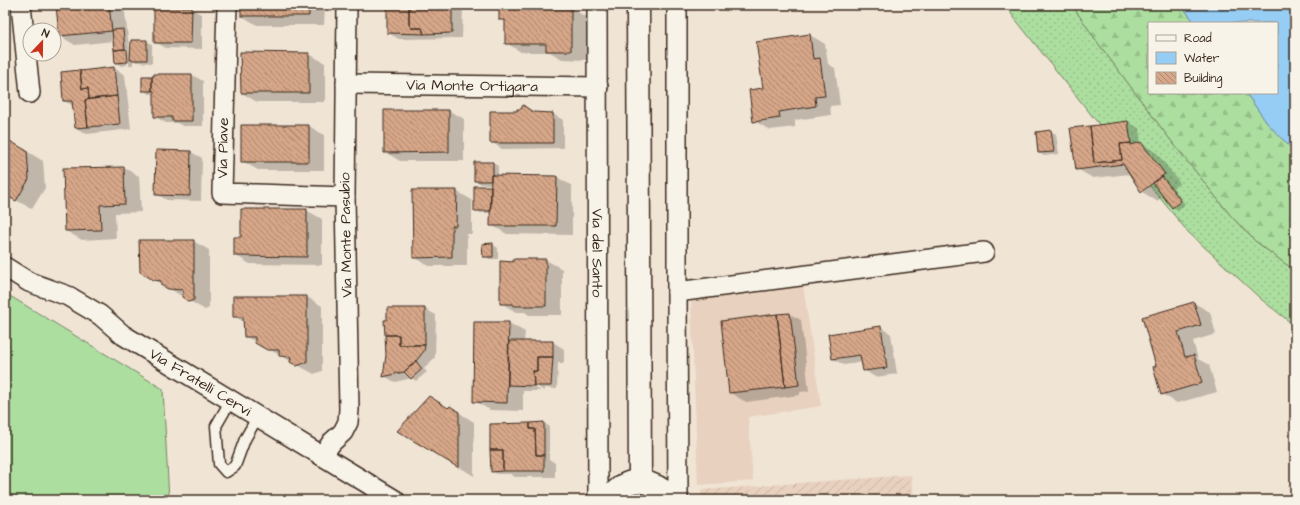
<svg xmlns="http://www.w3.org/2000/svg" width="1300" height="505" viewBox="0 0 1300 505" font-family="'Architects Daughter',sans-serif">
	<style>
		.built { fill: #e8d1be }
		.industrial { fill: url(#industrial-furrows) }
		.grass { fill: url(#grass-dots); stroke: #74845f }
		.forest { fill: url(#forest-firs); stroke: #74845f }
		.garden { fill: #acdea0; stroke: #74845f }
		.water { fill: #96cdf5; stroke: #728c9f }
		.shadow { fill: #0003; fill-rule: evenodd }
		.building { fill: url(#building-back-hatch); stroke: #3b2a1e }
		.lines { fill: none; stroke-linecap: round; stroke-linejoin: round }
		.service-casing { stroke: #3b2a1e; stroke-width: 13 }
		.minor-casing { stroke: #3b2a1e; stroke-width: 22 }
		.tertiary-casing { stroke: #3b2a1e; stroke-width: 25 }
		.service { stroke: #f7f3e8; stroke-width: 10 }
		.minor { stroke: #f7f3e8; stroke-width: 19 }
		.tertiary { stroke: #f7f3e8; stroke-width: 22 }
		.labels { text-anchor: middle; dominant-baseline: central; stroke-width: 3.5; stroke-linejoin: round; paint-order: stroke }
		.street-label { font-size: 15px; fill: #3b2a1e; stroke: #f7f3e8 }
	</style>
	<defs>
		<pattern id="industrial-furrows" width="10" height="10" patternUnits="userSpaceOnUse"><rect width="10" height="10" fill="#e8d1be"/><path d="M-1 1l2-2M0 10L10 0M9 11l2-2" fill="none" stroke="#c8b4a3"/></pattern>
		<pattern id="grass-dots" width="8" height="8" patternUnits="userSpaceOnUse"><rect width="8" height="8" fill="#acdea0"/><path d="M2 2h.1M6 6h.1" fill="none" stroke="#95bf89" stroke-width="1.8" stroke-linecap="round"/></pattern>
		<pattern id="forest-firs" width="22" height="20" patternUnits="userSpaceOnUse"><rect width="22" height="20" fill="#acdea0"/><path d="M5 1l3.5 6h-7zM16 11l3.5 6h-7z" fill="#95bf89"/></pattern>
		<pattern id="building-back-hatch" width="6" height="6" patternUnits="userSpaceOnUse"><rect width="6" height="6" fill="#d6a688"/><path d="M-1 5l2 2M0 0l6 6M5-1l2 2" fill="none" stroke="#af876f"/></pattern>
	</defs>
	<rect width="100%" height="100%" fill="#f0e4d5"/>
	<filter id="ink" filterUnits="userSpaceOnUse"><feTurbulence type="fractalNoise" baseFrequency=".025" numOctaves="2"/><feDisplacementMap in="SourceGraphic" scale="8" xChannelSelector="R" yChannelSelector="G"/><feConvolveMatrix kernelMatrix="1 2 1 2 8 2 1 2 1" color-interpolation-filters="sRGB"/></filter>
	<g filter="url(#ink)">
		<!-- built -->
		<path class="built" d="M803 285 821 406 748 417 753 481 698 485 691 300Z"/>
		<!-- industrial -->
		<path class="industrial" d="M911 475 914 500H701V490Z"/>
		<!-- grass -->
		<path class="grass" d="M1007 5H1072L1098 43 1169 138 1231 216 1254 240 1295 271V326L1262 300 1188 232 1093 117 1012 15Z"/>
		<!-- forest -->
		<path class="forest" d="M1072 5H1181L1195 23H1149V93H1246L1267 123 1295 152V271L1254 240 1231 216 1169 138 1098 43Z"/>
		<!-- garden -->
		<path class="garden" d="M5 293 163 389 169 500H5Z"/>
		<!-- water -->
		<path class="water" d="M1181 5H1295V152L1267 123 1246 93H1277V23H1195Z"/>
		<!-- shadow -->
		<path class="shadow" d="M57 5H124L130 54 147 41 152 44V63L136 62 133 60V65H129L128 50H126L127 65 121 66 116 63 114 41 75 45 60 36Z
			M242 5H325L324 25H257L242 16Z
			M388 5H463L462 38 399 39 388 33Z
			M801 5H824L805 7Z
			M191 8 202 15V49L166 48 155 42Z
			M571 8 586 17 587 60 562 59 550 52H521L506 43V22L500 19Z
			M810 35 825 44 828 64 835 68 840 105 830 106 831 115 795 120V127L770 130 754 121 764 89Z
			M242 53 309 54 325 63V102H257L242 93Z
			M114 68 125 75 131 129 87 134 76 128 74 106 64 101Z
			M192 75 203 81V126H183L177 123H166L155 117V94H149L143 90 155 77Z
			M448 110 464 119V161H400L385 152Z
			M533 113 553 114 563 120V148L502 149 491 142Z
			M1128 122 1139 128 1141 143 1157 153 1180 183 1173 188 1185 204 1178 210 1172 207 1164 196 1157 201 1142 192 1130 174 1093 178 1077 169 1072 129Z
			M309 126 324 135V170H258L242 161Z
			M1051 131 1056 134 1059 154 1044 156 1039 153Z
			M5 138 43 161 45 188 32 209 5 194Z
			M157 151 191 152 202 158 201 201 167 200 156 194Z
			M493 163 498 166V176L557 177 572 186V235L507 234 491 225 492 213H481L475 210 492 184H481L475 180Z
			M124 168 139 176 141 212 115 213 116 238 82 240 66 231Z
			M456 191 472 200V234H467V266H429L414 257Z
			M306 210 322 219V265L250 264 235 255 242 238Z
			M193 241 209 250V308L205 310 153 279Z
			M492 244 498 248V259H489L484 256Z
			M514 260H546L562 269V315H529L525 312H516L501 303 514 263Z
			M307 297 322 306V371L314 374 245 336 244 322 234 316Z
			M1194 303 1210 312 1216 334 1193 341 1198 359 1209 365 1217 392 1177 403 1162 394 1157 367Z
			M425 309 436 315 435 357 424 369 427 372 416 381 412 378 395 382 384 376ZM409 371 395 375V373Z
			M790 314 801 320 809 391 800 392V395L746 402 730 393 722 322Z
			M475 323H509L525 332 524 342H553L564 349V363H558L557 389 544 388V391L530 382 529 384 541 391H523V411L490 410 474 401Z
			M881 327 891 334 897 374 875 377 864 370 863 362 844 365 833 359Z
			M450 407 474 422V476L399 430 449 409Z
			M543 423 549 426V459L555 463V477H515L510 474H497L492 471Z"/>
		<!-- building -->
		<path class="building" d="M56 5H109L112 31 59 36Z
			M241 5H309V16H241Z
			M387 5H409V24L411 28H422L424 34 387 33Z
			M409 5H452V33L424 34 422 28H411L409 24Z
			M154 7H192L191 43H154Z
			M499 7H571V51H546V44H505V20H499Z
			M123 29 125 49 114 50 112 30Z
			M810 34 813 59 820 58 825 96 815 97 816 106 779 112 780 118 753 122 749 90 763 88 756 42Z
			M131 40H147V60H130Z
			M125 49 127 50 128 62 115 63 114 50Z
			M240 52 309 53V93H241Z
			M114 67 117 96 89 99 88 88 82 89 80 71Z
			M80 70 82 89 88 88 89 99 85 100 88 127 75 128 72 101H63L61 72Z
			M154 74H192V121H172V117H154V91H152V76H154Z
			M142 76H152V91H142Z
			M117 96 120 124 88 127 85 100Z
			M523 105 533 112 553 113V143H490V111H517V109H521Z
			M384 110H449V152L384 153Z
			M1128 121 1131 143 1120 144 1122 160 1094 163 1090 126Z
			M241 125H309V162H241Z
			M1090 126 1094 163 1122 160 1120 144 1131 143V145L1141 142 1165 174 1141 192 1123 164 1076 170 1070 128Z
			M1051 130 1054 152 1038 153 1036 132Z
			M5 138 27 151 29 179 16 201 5 195Z
			M156 150 191 151 190 196 155 195Z
			M474 162H493V175H491V181H474Z
			M124 167 125 204 100 205 101 230 65 231 63 168Z
			M491 175 557 176 556 226H490Z
			M1162 176 1181 201 1172 208 1153 183Z
			M474 186H491V211H474Z
			M412 190H457L456 226H452V257L413 258Z
			M241 209H307V257L234 256V237H241Z
			M139 240H194V300L189 302 182 297 183 290 168 289 161 285V281L153 280 140 272Z
			M493 243V257H483L482 244Z
			M513 259H546V306H513V304H500V261L513 262Z
			M233 296H307V362L297 366 290 362 291 357 279 356V350H267L255 343V337H244L243 317H233Z
			M1194 302 1201 325 1178 332 1185 357 1194 355 1202 383 1161 395 1153 367 1156 366 1142 317Z
			M387 308H425V345H399V335H385L384 320H387Z
			M790 313 799 385 785 387 777 314Z
			M777 314 785 387 729 393 721 321Z
			M474 322H509L507 403 473 402Z
			M881 326 887 368 863 371 860 355 832 359 828 334Z
			M385 335H399V345H425L424 351 416 361 404 372 383 377 386 355Z
			M509 341H553V357H537V371H533L534 386 508 385Z
			M537 357H553L551 386H534L533 371H537Z
			M416 361 422 369 411 379 404 372Z
			M429 396 448 408 450 406 459 412V468L397 431Z
			M544 422V455H536L535 429H530V423Z
			M530 423V429H535L536 455H544V471H503V450H490V424Z
			M490 450H503V471L491 472Z"/>
		<g class="lines">
			<defs>
				<path id="service" d="M231 400 216 426 219 464 226 472 235 466 245 439 258 416"/>
				<g id="minor">
					<path d="M21 5 30 93"/>
					<path d="M227 5 222 193 345 197"/>
					<path id="s1" d="M597 5 598 500"/>
					<path d="M677 5V292L678 500"/>
					<path id="s2" d="M346 84 598 87"/>
					<path id="s3" d="M5 267 29 282 68 296 100 315 123 335 395 500"/>
					<path d="M677 292 984 252"/>
					<path d="M322 456 332 442 343 432 348 422 349 409 345 197 347 5"/>
				</g>
				<path id="tertiary" d="M638 5 640 481
					M608 500C612 495 618 489 624 485 639 476 663 486 672 500"/>
			</defs>
			<!-- service casing -->
			<use href="#service" class="service-casing"/>
			<!-- minor casing -->
			<use href="#minor" class="minor-casing"/>
			<!-- tertiary casing -->
			<use href="#tertiary" class="tertiary-casing"/>
			<!-- service -->
			<use href="#service" class="service"/>
			<!-- minor -->
			<use href="#minor" class="minor"/>
			<!-- tertiary -->
			<use href="#tertiary" class="tertiary"/>
		</g>
	</g>
	<g class="labels">
		<!-- street labels -->
		<g class="street-label">
			<text stroke="none"><textPath href="#s2" startOffset="126">Via Monte Ortigara</textPath></text>
			<text transform="translate(223 148) rotate(-89)">Via Piave</text>
			<text transform="translate(346 235) rotate(-91)">Via Monte Pasubio</text>
			<text stroke="none"><textPath href="#s1" startOffset="248">Via del Santo</textPath></text>
			<text stroke="none"><textPath href="#s3" startOffset="228">Via Fratelli Cervi</textPath></text>
		</g>
	</g>
	<!-- margin -->
	<rect width="1300" height="505" fill="none" stroke="#f7f3e8" stroke-width="20"/>
	<rect x="10" y="10" width="1280" height="485" fill="none" stroke="#3b2a1e" stroke-width="1.5" filter="url(#ink)"/>
	<!-- legend -->
	<rect x="1148" y="22" width="130" height="72" fill="#f7f3e8" stroke="#aca397"/>
	<rect x="1156" y="35" width="20" height="6" fill="#f7f3e8" stroke="#aca397"/>
	<text x="1184" y="42" font-size="12" fill="#3b2a1e">Road</text>
	<rect x="1156" y="52" width="20" height="12" fill="#96cdf5" stroke="#aca397"/>
	<text x="1184" y="62" font-size="12" fill="#3b2a1e">Water</text>
	<rect x="1156" y="72" width="20" height="12" fill="url(#building-back-hatch)" stroke="#aca397"/>
	<text x="1184" y="82" font-size="12" fill="#3b2a1e">Building</text>
	<!-- north arrow -->
	<g transform="translate(42 42) rotate(22)"><circle r="19" fill="#f7f3e8" stroke="#aca397"/>
	<path d="M0-3L7 15L0 10L-7 15Z" fill="#c8321e"/>
	<text y="-6" font-size="11" font-weight="bold" text-anchor="middle" fill="#3b2a1e">N</text>
	</g>
</svg>
